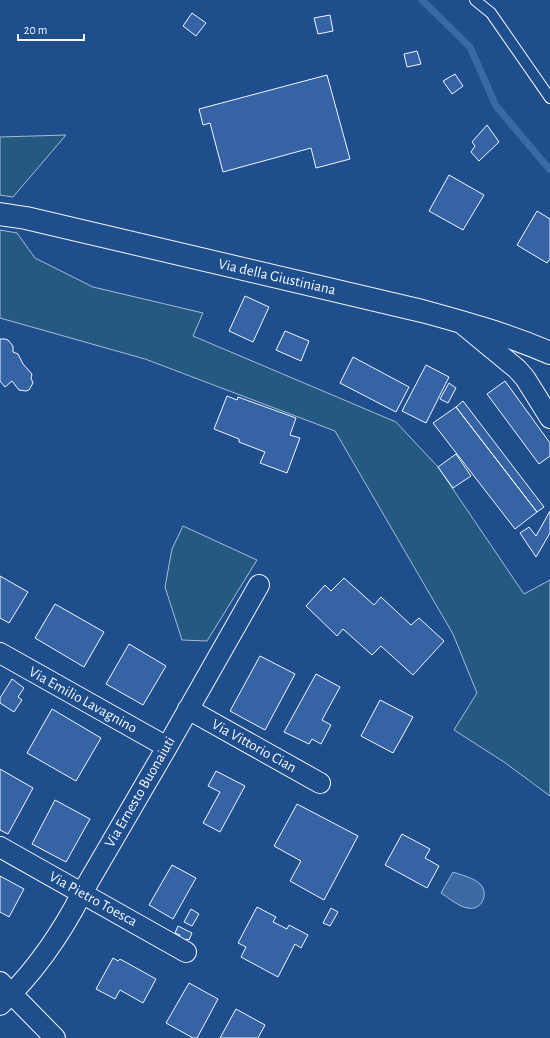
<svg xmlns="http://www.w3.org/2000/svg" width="550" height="1038" viewBox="0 0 550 1038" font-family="'Alegreya Sans',sans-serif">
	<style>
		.green { fill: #245a82; stroke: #a8bbd7 }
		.water { fill: #3b69a3; stroke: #a8bbd7 }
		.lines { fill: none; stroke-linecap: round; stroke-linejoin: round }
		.stream { stroke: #3b69a3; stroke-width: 7 }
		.building { fill: #3563a3; stroke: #f2f6ff }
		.lane-casing { stroke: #f2f6ff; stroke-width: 12 }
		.street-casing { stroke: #f2f6ff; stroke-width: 22 }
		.secondary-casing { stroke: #f2f6ff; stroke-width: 24 }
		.lane { stroke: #1f4e8c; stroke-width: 10 }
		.street { stroke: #1f4e8c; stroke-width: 20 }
		.secondary { stroke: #1f4e8c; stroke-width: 22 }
		.labels { text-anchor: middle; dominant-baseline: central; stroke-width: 3; stroke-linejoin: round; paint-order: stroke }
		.street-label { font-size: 15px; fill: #f2f6ff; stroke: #1f4e8c }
	</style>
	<rect width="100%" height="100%" fill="#1f4e8c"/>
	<!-- green -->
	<path class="green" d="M66 135 13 197 0 195V137Z
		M0 230 17 233 35 258 93 287 203 313 193 336 396 422 438 467 524 594 550 580V796L504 762 454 730 477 693 453 634 335 431 145 359 0 318Z
		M183 526 257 560 207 641 182 640 165 587 172 549Z"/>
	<!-- water -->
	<path class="water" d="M453 872C461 875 475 878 481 885 489 895 481 911 468 908 459 907 449 898 441 893Z"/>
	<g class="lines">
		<!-- stream -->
		<path class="stream" d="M422 0 470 47 496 106 550 170"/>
	</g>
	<!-- building -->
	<path class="building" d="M192 13 206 23 196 36 183 26Z
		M330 15 333 31 318 34 314 18Z
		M417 51 421 64 407 67 404 54Z
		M455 74 463 86 452 94 443 81Z
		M327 75 350 159 316 168 311 148 223 172 210 123 203 125 199 109Z
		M487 125 499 142 479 161 471 152 475 146 472 142Z
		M449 175 484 195 463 230 429 211Z
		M537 211 550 219V259L547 263 517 245Z
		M245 296 269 307 253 342 229 331Z
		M285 331 309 341 301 361 276 350Z
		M0 339H5L8 340 13 346V352L18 354 23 364 32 374 31 378 33 383 29 390 26 391 19 390 12 381 5 387 0 381Z
		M353 357 409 387 396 412 340 383Z
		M426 365 449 377 426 423 402 411Z
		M505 381 550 443V456L539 464 487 394Z
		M449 383 456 388 448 403 440 399Z
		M227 396 237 400 238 397 296 418 290 435 300 438 287 473 260 463 265 452 239 442V439L214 429Z
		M463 401 544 507 537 512 456 407Z
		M456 407 537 512 515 529 433 423Z
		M456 454 471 476 453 488 438 467Z
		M550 511V533L536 557 520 533 529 527 536 536Z
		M0 576 28 592 9 623 0 618Z
		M344 578 374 605 381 597 411 625 419 618 444 641 413 675 381 646 372 655 343 629 337 636 306 606 325 585 331 591Z
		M55 604 104 632 84 667 35 638Z
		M129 644 166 666 143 705 106 684Z
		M260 656 295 674 265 730 230 711Z
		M316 674 340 687 322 720 331 725 321 744 312 739 309 744 284 732Z
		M12 679 24 688 18 697 22 700 14 712 0 703V698Z
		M380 700 413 717 393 753 361 736Z
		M52 709 101 738 76 781 27 753Z
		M0 769 33 788 8 834 0 830Z
		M216 771 245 786 220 832 203 823 220 792 208 786Z
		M55 800 90 819 66 862 32 844Z
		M297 804 358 836 324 900 290 881 301 861 274 846Z
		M402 834 430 849 425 858 439 866 427 888 385 865Z
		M172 865 196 878 173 919 149 905Z
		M0 876 24 889 9 917 0 912Z
		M257 907 276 917 273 922 287 929 289 925 308 935 301 948 295 944 278 977 241 957 246 947 238 943Z
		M331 908 338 912 330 926 323 923Z
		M191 909 199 914 192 926 184 922Z
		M178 926 192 933 189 940 186 939 184 944 177 941 180 935 175 933Z
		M113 958 118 961 120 959 156 979 143 1003 120 990 115 999 96 989Z
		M189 983 218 999 197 1038H193L166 1023Z
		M236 1009 265 1025 258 1038H220Z"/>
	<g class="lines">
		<defs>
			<path id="lane" d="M475 0 491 13 550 98"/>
			<path id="street" d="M460 322 517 369 525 378 550 418
				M0 653 167 747
				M188 709 320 783
				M0 847 186 952
				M0 982 55 1038
				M0 1005C34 973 61 934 82 893L167 747 259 585"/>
			<path id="secondary" d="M0 214 26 218 422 311C466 323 509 335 550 353"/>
		</defs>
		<!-- lane casing -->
		<use href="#lane" class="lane-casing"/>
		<!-- street casing -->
		<use href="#street" class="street-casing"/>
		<!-- secondary casing -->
		<use href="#secondary" class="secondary-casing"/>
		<!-- lane -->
		<use href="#lane" class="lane"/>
		<!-- street -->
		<use href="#street" class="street"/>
		<!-- secondary -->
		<use href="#secondary" class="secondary"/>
	</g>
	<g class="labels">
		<!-- street labels -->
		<g class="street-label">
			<text transform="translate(277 277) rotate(13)">Via della Giustiniana</text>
			<text transform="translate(83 700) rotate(29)">Via Emilio Lavagnino</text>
			<text transform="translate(254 746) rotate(29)">Via Vittorio Cian</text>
			<text transform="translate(140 792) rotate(-60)">Via Ernesto Buonaiuti</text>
			<text transform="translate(93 899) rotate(29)">Via Pietro Toesca</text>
		</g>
	</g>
	<!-- scale -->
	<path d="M18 34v6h66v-6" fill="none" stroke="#f2f6ff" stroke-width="2"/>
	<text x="24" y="34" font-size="12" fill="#f2f6ff" stroke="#1f4e8c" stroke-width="3" paint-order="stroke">20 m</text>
</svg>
